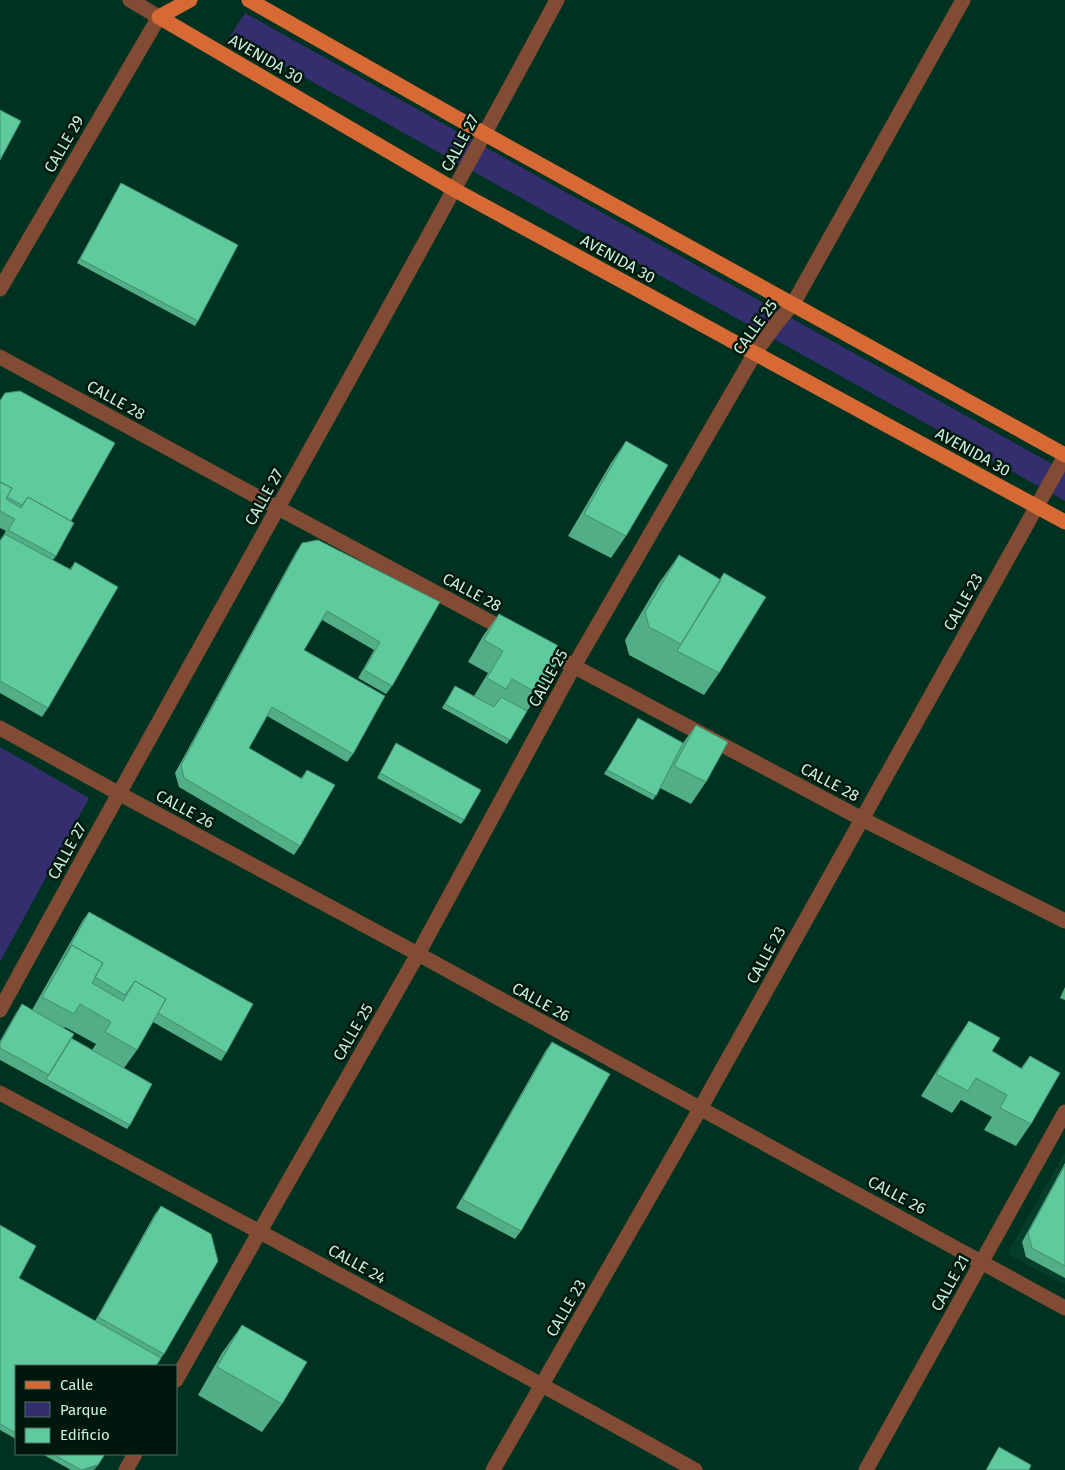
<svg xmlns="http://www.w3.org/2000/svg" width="1065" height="1470" viewBox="0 0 1065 1470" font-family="'Fira Sans',sans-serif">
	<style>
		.built { fill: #043e2a }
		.green { fill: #342e6e }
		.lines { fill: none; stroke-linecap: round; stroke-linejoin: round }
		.minor { stroke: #824c34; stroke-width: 15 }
		.major { stroke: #d76935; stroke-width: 15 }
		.wall { fill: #51ae87; fill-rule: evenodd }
		.shaded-wall { fill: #428d6e }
		.building { fill: #5eca9d; stroke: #428d6e }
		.labels { text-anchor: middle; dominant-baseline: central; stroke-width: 5; stroke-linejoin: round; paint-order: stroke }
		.street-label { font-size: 16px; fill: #c9f1dd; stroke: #00170d }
	</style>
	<rect width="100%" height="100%" fill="#003221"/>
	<!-- built -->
	<path class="built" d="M1065 1152V1285L1007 1254Z"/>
	<!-- green -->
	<path class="green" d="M245 13 1065 471V501L230 36Z
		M0 747 89 798 0 962Z"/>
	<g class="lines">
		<!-- minor -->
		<path class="minor" d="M0 289 159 17 130 0
			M0 357 278 508 509 632
			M543 650 862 819 1065 921
			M0 728 118 793 418 954 1065 1308
			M0 1010C184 672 375 339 557 0
			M0 1093C233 1217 465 1341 695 1470
			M176 1380 260 1231 418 954 574 666 755 353 776 324 793 304 963 0
			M126 1470 135 1454
			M493 1470 700 1109 1065 456
			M866 1470 1065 1112"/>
		<!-- major -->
		<path class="major" d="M249 0 485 134 1065 455
			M159 17 455 190 1065 522
			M159 17 190 0"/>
	</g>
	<!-- wall -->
	<path class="wall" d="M121 183 198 321 195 326 77 263Z
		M5 393 71 521 56 556 53 560 70 569 75 562 48 708 42 717 0 693V540L6 531 0 528V400Z
		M626 441V536L611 558 568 536 611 463Z
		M302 543 440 602 392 686 386 694 358 678 374 650 322 620 304 650 353 754 347 762 267 716 249 748 301 778 307 770 300 846 294 855 179 787 175 773 296 552Z
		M679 555 720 579 724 573 719 673 704 695 629 655 625 640 659 583Z
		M499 614 539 694 527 711 507 744 442 708 455 686 474 696 488 673 468 662 483 636Z
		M635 723 683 743 696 725 706 782 691 804 660 788 653 800 604 774Z
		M396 743 464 820 461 824 377 778Z
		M89 912 226 1053 221 1061 153 1022 137 1050 124 1068 130 1125 127 1129 0 1060V1041L16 1013 22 1004 32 1010 83 920ZM65 1027 96 1044 92 1050 71 1038 64 1028Z
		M1065 987V1000L1060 998Z
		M969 1021 992 1051 1021 1068 1030 1056 1031 1124 1016 1146 984 1130 992 1117 961 1100 952 1113 921 1096 954 1043Z
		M552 1042 521 1231 515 1239 456 1208 546 1050Z
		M1065 1163V1278L1026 1257 1022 1242Z
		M161 1206 164 1354 161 1358 16 1366V1439L0 1430V1225L19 1278 95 1321 155 1214Z
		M242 1325 282 1404 262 1432 198 1395 222 1353Z
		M42 1454H105L95 1469 93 1470H71Z"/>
	<!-- shaded-wall -->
	<path class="shaded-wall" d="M98 1465 95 1469 81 1470Z"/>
	<!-- building -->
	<path class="building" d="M0 110 21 121 0 160Z
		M121 183 238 245 198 321 80 259Z
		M20 391 115 443 71 521 28 497 22 505 7 497 12 488 0 482V401L5 393Z
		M626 441 668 465 626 536 584 514Z
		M0 482 12 488 6 499 21 508 28 497 74 523 56 556 8 530 15 519 0 511Z
		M5 534 71 570 75 562 118 587 48 708 0 681V541Z
		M318 540 440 602 392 686 364 670 380 642 327 611 304 650 385 696 353 754 272 707 249 748 302 779 307 770 335 785 300 846 184 778 181 765 302 543Z
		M679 555 721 580 681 644 649 627 645 612Z
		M724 573 766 597 719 673 677 651Z
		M499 614 557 645 560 658 539 694 512 679 506 689 487 678 503 651 484 640Z
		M455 686 494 707 501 697 527 711 510 740 445 704Z
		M638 718 683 743 656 796 607 770Z
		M696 725 728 742 706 782 674 766Z
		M396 743 481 790 464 820 380 773Z
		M89 912 253 1004 226 1053 158 1013 166 999 135 981 125 995 95 977 103 963 72 945 63 959Z
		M72 945 103 963 92 983 123 1001 135 981 166 999 137 1050 105 1032 111 1022 80 1004 74 1014 42 997Z
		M22 1004 74 1034 49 1075 0 1048V1043Z
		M969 1021 1000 1038 992 1051 1022 1069 1030 1056 1060 1073 1031 1124 1000 1108 1007 1095 976 1078 968 1091 936 1074Z
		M71 1038 152 1084 130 1125 46 1079Z
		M552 1042 610 1074 521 1231 462 1199Z
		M1065 1165V1266L1032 1248 1028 1233Z
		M161 1206 211 1234 218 1261 164 1354 98 1317Z
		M0 1225 36 1246 19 1278 161 1358 156 1366H16V1433L0 1424Z
		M242 1325 307 1362 282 1404 217 1367Z
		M999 1447 1031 1465 1029 1470H986Z
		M53 1454H105L98 1465 81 1470Z"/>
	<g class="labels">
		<!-- street labels -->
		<g class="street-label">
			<text transform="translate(266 59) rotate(30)">AVENIDA 30</text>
			<text transform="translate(460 143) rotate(-62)">CALLE 27</text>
			<text transform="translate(64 144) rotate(-60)">CALLE 29</text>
			<text transform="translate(618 259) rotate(29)">AVENIDA 30</text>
			<text transform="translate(755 327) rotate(-54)">CALLE 25</text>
			<text transform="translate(116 400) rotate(29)">CALLE 28</text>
			<text transform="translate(973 452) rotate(29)">AVENIDA 30</text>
			<text transform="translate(264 497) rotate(-61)">CALLE 27</text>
			<text transform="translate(472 592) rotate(28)">CALLE 28</text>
			<text transform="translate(963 602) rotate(-61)">CALLE 23</text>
			<text transform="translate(548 678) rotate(-61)">CALLE 25</text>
			<text transform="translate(830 782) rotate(28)">CALLE 28</text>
			<text transform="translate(185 809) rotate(28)">CALLE 26</text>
			<text transform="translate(67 851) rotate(-61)">CALLE 27</text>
			<text transform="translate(766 955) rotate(-61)">CALLE 23</text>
			<text transform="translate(541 1002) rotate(29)">CALLE 26</text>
			<text transform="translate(353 1032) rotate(-60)">CALLE 25</text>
			<text transform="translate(897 1195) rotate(28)">CALLE 26</text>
			<text transform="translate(357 1264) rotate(29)">CALLE 24</text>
			<text transform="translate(950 1283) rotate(-61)">CALLE 21</text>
			<text transform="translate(566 1308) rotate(-60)">CALLE 23</text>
		</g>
	</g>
	<!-- legend -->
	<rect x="15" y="1365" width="162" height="90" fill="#00170d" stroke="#506e60"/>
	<rect x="25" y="1381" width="25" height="8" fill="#d76935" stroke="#506e60"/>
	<text x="60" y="1390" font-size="15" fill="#c9f1dd">Calle</text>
	<rect x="25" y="1402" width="25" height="15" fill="#342e6e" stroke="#506e60"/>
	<text x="60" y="1415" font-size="15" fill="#c9f1dd">Parque</text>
	<rect x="25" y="1428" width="25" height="15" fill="#5eca9d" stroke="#506e60"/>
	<text x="60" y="1440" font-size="15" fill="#c9f1dd">Edificio</text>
</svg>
